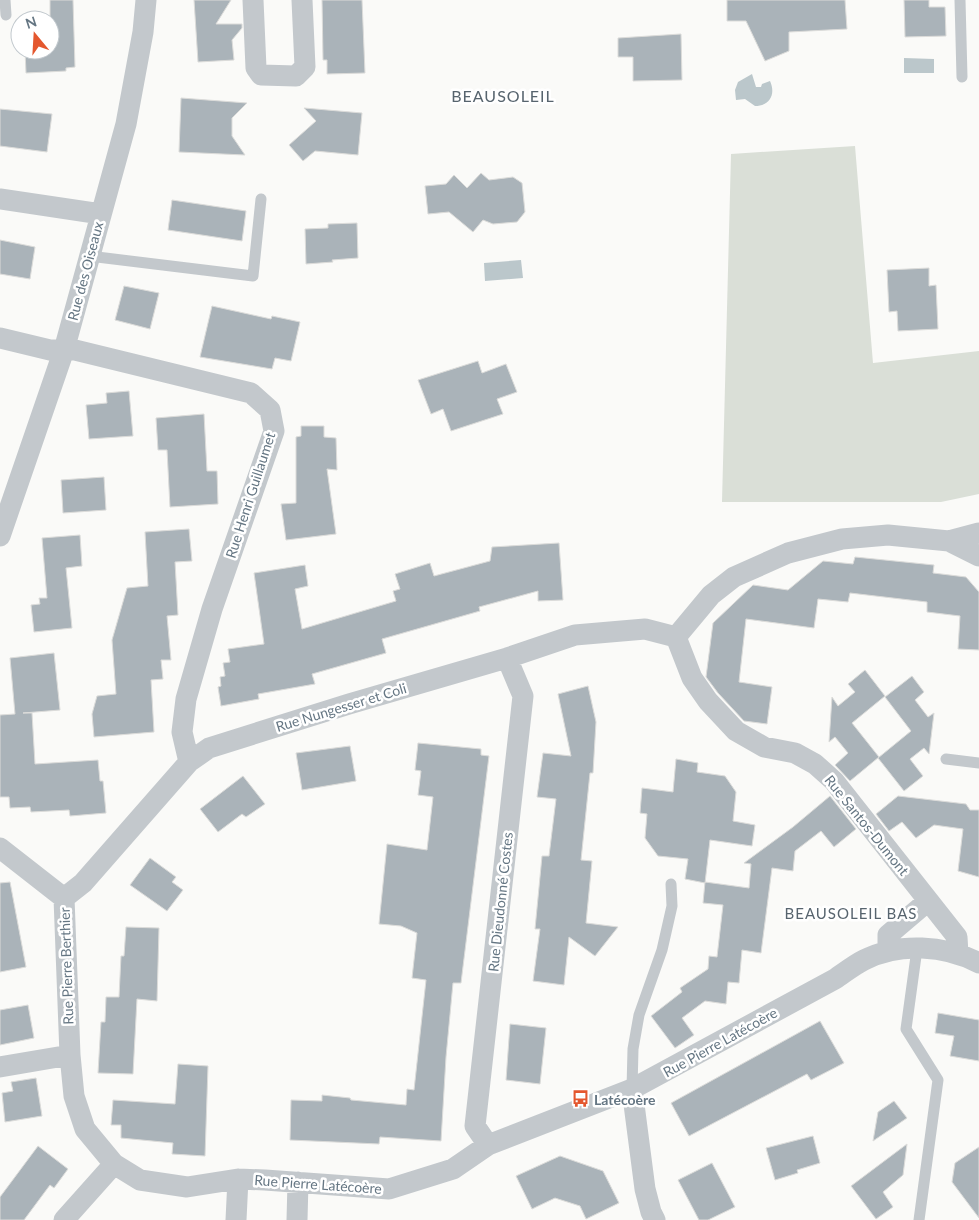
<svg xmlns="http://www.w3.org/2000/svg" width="979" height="1220" viewBox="0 0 979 1220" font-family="Lato,sans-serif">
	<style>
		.green { fill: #dadfd7 }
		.water { fill: #bbc7cb }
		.building { fill: #aab3b9; stroke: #dcdcda }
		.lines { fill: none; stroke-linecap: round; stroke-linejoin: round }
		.service { stroke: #c3c8cc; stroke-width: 11 }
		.minor { stroke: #c3c8cc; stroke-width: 21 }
		.labels { text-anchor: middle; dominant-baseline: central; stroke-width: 5; stroke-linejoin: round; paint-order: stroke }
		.street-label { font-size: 14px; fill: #657683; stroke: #fff }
		.poi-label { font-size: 14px; font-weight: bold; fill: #657683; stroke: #fff; text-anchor: start }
		.neighbourhood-label { font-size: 15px; letter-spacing: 1px; fill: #57646e; stroke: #fff }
		.quarter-label { font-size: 16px; letter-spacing: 1px; fill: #57646e; stroke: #fff }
	</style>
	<rect width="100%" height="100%" fill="#fafaf8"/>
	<!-- green -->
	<path class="green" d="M855 146 873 363 979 351V494L941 502H722L731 154Z"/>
	<!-- water -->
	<path class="water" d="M904 58 934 59V73H904Z
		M752 74 756 87H761L762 84 770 81C776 94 770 106 755 106L745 99 736 100 735 90 738 82Z
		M521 260 523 278 485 281 484 263Z"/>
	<!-- building -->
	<path class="building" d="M50 0H73L75 67 66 68V71L26 73 25 50H50Z
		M194 0H231L216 24H242V28L232 40 234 60 198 62Z
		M322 0H362L365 73 327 74V60H323Z
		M727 0H845L847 29 789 32V51L765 61 746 21H727Z
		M904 0H929V7H945L946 36 905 37Z
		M681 34 682 80 633 81V57H618V38Z
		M181 98 247 103 232 118V136L245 155 179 152Z
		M304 108 362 113 358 155 315 151 303 161 289 145 316 121Z
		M0 109 52 114 47 152 0 146Z
		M481 173 489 180 513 177 522 183 525 212 517 222 493 224 483 220 473 232 449 212 428 214 425 186 446 184 454 175 467 188Z
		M172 200 246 211 242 241 168 230Z
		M357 223 358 258 332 260 333 262 306 264 305 229 328 228V224Z
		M0 240 35 247 30 279 0 274Z
		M929 268V286L936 285 938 329 898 331 897 311 889 312 887 270Z
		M124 286 159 293 150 329 115 320Z
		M212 306 271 319 272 316 300 322 291 361 275 358 272 369 200 357Z
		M478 361 482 373 506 364 517 392 497 399 503 414 451 431 443 409 431 414 418 380Z
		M129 391 133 436 89 439 86 405 107 403 106 393Z
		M204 414 207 471H217L218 504 170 507 167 450H158L156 418Z
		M301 426H324V437L336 438 337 470 327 469 336 534 286 540 281 504 296 503V437L301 436Z
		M104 477 106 510 63 513 61 480Z
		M189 529 192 561 175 562 178 615 167 616 171 660H161L163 679 151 680 154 732 94 737 92 714 97 696 116 694 112 640 127 588 148 586 145 532Z
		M80 535 82 566 66 568 72 628 34 632 31 605 40 604 39 598H47L42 538Z
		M559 543 563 600 538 601V591L479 607 480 611 382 639 386 653 312 674 315 684 258 694 259 699 221 706 218 687 221 686 220 677 225 676 223 663 230 662 228 649 264 644 254 573 305 565 308 586 295 589 302 629 396 601 393 591 400 589 395 574 430 563 434 576 490 561 492 547Z
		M855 557 934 565 933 573 966 577 979 592V650L958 649 960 616 927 612V602L850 593 848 602 818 599 814 628 746 619 739 682 772 687 767 724 744 721 718 693 706 677 713 623 753 585 788 590 823 561 853 564Z
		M54 653 60 710 23 713H32L35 764 98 760 100 781H103L106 813 70 816 69 810 31 812 30 807 10 808 9 797H0V715L15 714 10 658Z
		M865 670 885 696 852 723 879 757 850 781 835 765 848 753 835 737 829 742 832 697 838 706 855 692 848 684Z
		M912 676 924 692 915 700 928 717 934 713 929 754 924 748 910 759 923 776 904 791 878 758 911 731 885 697Z
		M588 686 596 722 593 773H590L581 860 592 861 586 923 618 927 595 956 569 937 564 985 533 981 540 929H535L542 856H549L556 799 537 797 543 753 571 756 558 694Z
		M418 743 481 749V755L489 756 461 983H453L446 1057 441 1141 380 1137 379 1144 290 1140 291 1100 322 1101V1095L350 1098 351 1100 406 1105 407 1089 414 1090 426 980 412 978 417 933 401 926 379 924 387 844 427 850 433 797 418 795 421 771 415 770Z
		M350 746 356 781 302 790 296 753Z
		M676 759 698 763 697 772 725 776 736 792 733 821 755 825 752 846 710 840 705 883 685 879 688 859 658 856 645 838 647 814 640 813 642 788 673 792Z
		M243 776 265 804 246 817 242 814 218 832 200 809Z
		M830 796 856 829 834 847 821 831 795 851 793 871 772 868 761 953 742 950 739 983 728 982 726 1004 705 1001 682 1018 694 1035 675 1048 651 1016 682 992 680 988 708 969 709 956 717 957 723 905 703 903 705 882 749 888 751 864 744 863 793 827Z
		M898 796 966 804 970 810H979V877L958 871 963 829 934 825 916 838 902 822 889 831 876 814Z
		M150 858 176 877 172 882 183 890 167 911 130 885Z
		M10 882 26 967 0 972V883Z
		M126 927 159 928 157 1001 137 999 133 1074 98 1073 101 1022H105L106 997H119L121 956H124Z
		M28 1005 34 1038 0 1045V1010Z
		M938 1013 979 1020V1061L950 1056 954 1036 935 1033Z
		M820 1021 844 1063 811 1080 807 1074 689 1136 671 1103Z
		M510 1024 546 1028 540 1084 506 1080Z
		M178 1064 208 1066 205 1156 172 1154 173 1143 121 1138V1125H111L113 1100 175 1104Z
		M36 1078 42 1116 5 1122 2 1093 13 1091 11 1082Z
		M894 1101 907 1118 873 1141 878 1112Z
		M813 1136 820 1163 797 1170 798 1173 775 1180 766 1148Z
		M907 1144 903 1175 883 1192 893 1207 876 1219 851 1186Z
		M38 1146 68 1169 54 1188 50 1185 24 1220H0V1197Z
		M979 1147V1218L952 1182 955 1163Z
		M560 1156 603 1171 619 1203 586 1219 580 1206 555 1198 532 1209 516 1176Z
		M712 1163 735 1207 708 1220H699L678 1180Z"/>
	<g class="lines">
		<!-- service -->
		<path class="service" d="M5 0 6 15
			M960 0 962 77
			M89 256 253 276 261 199
			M946 759 979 763
			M917 949 906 1029 938 1080 919 1220
			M632 1089 633 1049 639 1015 662 950 672 906 671 884"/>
		<!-- minor -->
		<path class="minor" d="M253 0 256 68 261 75 296 76 305 67 302 0
			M0 199 101 214
			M0 338 50 350H75L251 393 270 410 274 431 212 609 186 699 182 732 189 762
			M0 536 64 350 126 124 143 32 146 0
			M949 541 979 533
			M676 637 692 678 708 701 736 731 764 747 795 753 815 764 834 781 957 937 958 954
			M676 637 711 595 734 577 788 553 842 539 888 535 949 541 979 556
			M0 848 64 898 70 1055 74 1096 85 1129 114 1164 140 1180 187 1187 238 1179 265 1180 389 1189 453 1169 488 1145 632 1089 835 979C844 973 854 965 864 960 899 942 945 945 979 963
			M64 898 83 883 189 762 209 748 349 704 507 658 575 635 645 629 676 637
			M888 951V935L928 901
			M0 1067 70 1055
			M632 1089 645 1189 651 1212 655 1220
			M488 1145 475 1126 523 696 507 658
			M64 1220 114 1164
			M236 1220 238 1179
			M297 1220 298 1182"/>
	</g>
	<!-- icons -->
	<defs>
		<symbol id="bus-bare" viewBox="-9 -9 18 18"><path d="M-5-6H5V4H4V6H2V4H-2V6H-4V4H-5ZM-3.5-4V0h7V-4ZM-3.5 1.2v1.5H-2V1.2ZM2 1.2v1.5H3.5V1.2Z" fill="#e4572e" stroke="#fff" stroke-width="2.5" paint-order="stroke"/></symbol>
	</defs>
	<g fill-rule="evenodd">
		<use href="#bus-bare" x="568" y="1086" width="25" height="25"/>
	</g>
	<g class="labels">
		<!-- street labels -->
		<g class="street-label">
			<text transform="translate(85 271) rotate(-75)">Rue des Oiseaux</text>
			<text transform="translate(250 495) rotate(-72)">Rue Henri Guillaumet</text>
			<text transform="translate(341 707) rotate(-17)">Rue Nungesser et Coli</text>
			<text transform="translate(867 825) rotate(51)">Rue Santos-Dumont</text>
			<text transform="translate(500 902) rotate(-84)">Rue Dieudonné Costes</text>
			<text transform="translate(66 966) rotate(-92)">Rue Pierre Berthier</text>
			<text transform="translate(720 1042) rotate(-29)">Rue Pierre Latécoère</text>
			<text transform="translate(318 1184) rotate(4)">Rue Pierre Latécoère</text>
		</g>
		<!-- poi labels -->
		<g class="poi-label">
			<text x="594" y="1099">Latécoère</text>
		</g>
		<!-- neighbourhood labels -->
		<g class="neighbourhood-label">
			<text x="851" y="913">BEAUSOLEIL BAS</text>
		</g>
		<!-- quarter labels -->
		<g class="quarter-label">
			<text x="503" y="95">BEAUSOLEIL</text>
		</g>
	</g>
	<!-- north arrow -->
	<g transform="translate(35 35) rotate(342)"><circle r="24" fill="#ffffff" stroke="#c1c8cd"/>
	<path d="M0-4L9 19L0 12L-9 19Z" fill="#e4572e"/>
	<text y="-8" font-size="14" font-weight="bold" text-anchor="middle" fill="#657683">N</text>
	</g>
</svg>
